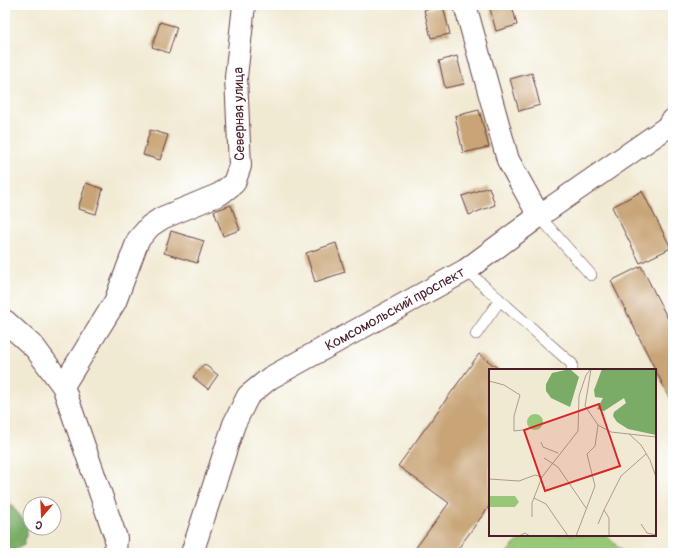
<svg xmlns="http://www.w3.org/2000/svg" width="678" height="558" viewBox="0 0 678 558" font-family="Pangolin,sans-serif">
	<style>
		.green { fill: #98c877; stroke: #717451 }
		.forest { fill: #7aac68; stroke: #62664a }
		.building { fill: #c8a476 }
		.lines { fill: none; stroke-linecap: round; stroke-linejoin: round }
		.service-casing { stroke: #633d44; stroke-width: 12 }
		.minor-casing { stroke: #633d44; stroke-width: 24 }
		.service { stroke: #fff; stroke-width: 11 }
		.minor { stroke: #fff; stroke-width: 22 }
		.labels { text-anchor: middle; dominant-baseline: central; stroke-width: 3.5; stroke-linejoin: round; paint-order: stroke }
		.street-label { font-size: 14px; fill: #4a1f2b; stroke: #fff }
		.inset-road { fill: none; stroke: #ae9990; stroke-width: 1 }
		.view { fill: #d62828; fill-opacity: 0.15; stroke: #d62828; stroke-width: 2 }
		.inset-edge { fill: none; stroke: #4a1f2b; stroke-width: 2 }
	</style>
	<rect width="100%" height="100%" fill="#fff"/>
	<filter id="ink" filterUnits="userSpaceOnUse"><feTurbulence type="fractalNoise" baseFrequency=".025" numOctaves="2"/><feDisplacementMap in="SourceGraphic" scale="8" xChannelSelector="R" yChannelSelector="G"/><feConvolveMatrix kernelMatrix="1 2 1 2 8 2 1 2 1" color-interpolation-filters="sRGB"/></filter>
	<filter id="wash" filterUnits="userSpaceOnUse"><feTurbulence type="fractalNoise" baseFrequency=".012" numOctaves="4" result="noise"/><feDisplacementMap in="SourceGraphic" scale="16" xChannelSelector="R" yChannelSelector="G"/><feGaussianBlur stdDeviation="0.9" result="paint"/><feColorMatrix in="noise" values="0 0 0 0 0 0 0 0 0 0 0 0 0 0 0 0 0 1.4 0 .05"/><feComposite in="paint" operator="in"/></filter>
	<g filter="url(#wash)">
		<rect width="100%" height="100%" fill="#f1ead3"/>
		<!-- green -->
		<path class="green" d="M524 535H606L624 553H506Z"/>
		<!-- forest -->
		<path class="forest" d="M5 497 28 526 24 545 9 553H5Z"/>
		<g id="blocks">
			<!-- building -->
			<path class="building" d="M489 5H512L517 25 496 31Z
				M443 6 450 34 431 38 424 10Z
				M160 22 177 27 169 53 152 47Z
				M457 56 464 84 445 88 439 61Z
				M532 73 540 105 519 111 510 79Z
				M479 110 489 147 463 153 455 116Z
				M150 130 168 135 160 160 143 155Z
				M86 183 103 189 96 214 78 209Z
				M489 187 495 205 469 215 462 196Z
				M642 191 671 248 640 263 612 207Z
				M231 205 240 230 223 236 214 211Z
				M171 231 204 241 197 263 164 253Z
				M336 243 345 272 315 282 306 253Z
				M641 266 673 329V405L611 281Z
				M479 354 500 370H490V505L455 553H412L449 503 398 466Z
				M204 364 218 375 208 389 193 377Z"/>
		</g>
	</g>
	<g filter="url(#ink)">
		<use href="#blocks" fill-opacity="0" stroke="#633d44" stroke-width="1"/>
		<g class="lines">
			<defs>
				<path id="service" d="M539 216 591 275
					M466 270 572 364V370
					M476 334 500 300"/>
				<path id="minor" d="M465 5 508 160 539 216
					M5 321 35 348 63 386 116 538 115 553
					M63 386 115 302 138 240 150 226 162 218 220 194 234 183 240 166 236 77 244 5
					M192 553 234 424 248 396 270 378 466 270 539 216 666 128 673 120"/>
			</defs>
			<!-- service casing -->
			<use href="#service" class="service-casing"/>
			<!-- minor casing -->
			<use href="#minor" class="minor-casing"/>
			<!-- service -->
			<use href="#service" class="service"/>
			<!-- minor -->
			<use href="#minor" class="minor"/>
		</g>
	</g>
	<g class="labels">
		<!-- street labels -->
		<g class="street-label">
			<text transform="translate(239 114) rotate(-91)">Северная улица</text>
			<text transform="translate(395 309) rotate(-29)">Комсомольский проспект</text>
		</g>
	</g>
	<!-- overview -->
	<g transform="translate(489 369)">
		<rect width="167" height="167" fill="#f1ead3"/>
		<path d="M38 53a8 8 0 1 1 16 0a8 8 0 1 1-16 0ZM0 127H26L30 133 26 138H0Z" fill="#98c877"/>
		<path d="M81 0 90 8 81 38 62 29 57 22V15L63 4ZM113 0H167V66L139 60 128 53 124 47 125 43 137 34 135 29 115 42 108 40 114 29 106 28 105 21Z" fill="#7aac68"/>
		<path class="inset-road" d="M102 0 96 37 109 56 122 63 167 68M0 12 15 16 31 26 25 47V62L34 61M140 65 152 76 161 91 167 108M52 73 54 78 69 84M55 89 69 98 97 139M0 110 30 112 46 106 53 108M45 129 57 135 79 167M43 148V134L53 108 89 62 90 27 97 6 102 0M109 155 115 141M152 155 158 164 167 166M30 167 36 164 41 167M87 167 106 117 98 85 106 77 109 56M120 167V149L115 141 132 107 157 85"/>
		<path class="view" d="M110 35 131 97 56 122 35 61Z"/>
		<rect width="167" height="167" class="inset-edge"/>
	</g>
	<!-- margin -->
	<rect width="678" height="558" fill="none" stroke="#fff" stroke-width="20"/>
	<!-- north arrow -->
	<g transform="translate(42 516) rotate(199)"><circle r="19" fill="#ffffff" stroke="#b7a5aa"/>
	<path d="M0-3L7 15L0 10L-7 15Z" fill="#c8321e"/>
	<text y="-6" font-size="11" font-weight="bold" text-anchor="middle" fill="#4a1f2b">С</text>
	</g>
</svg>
